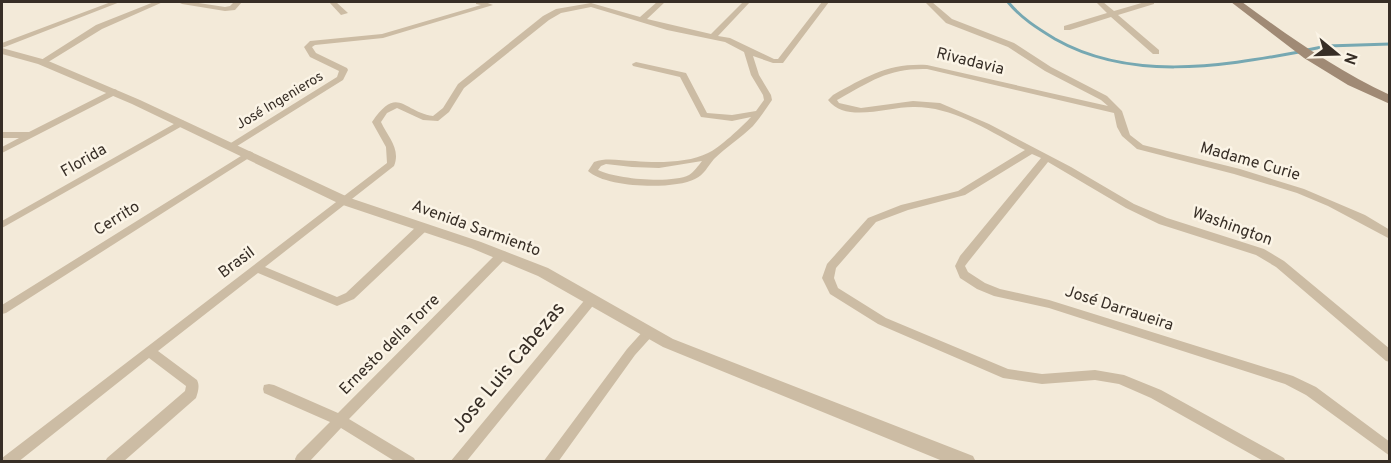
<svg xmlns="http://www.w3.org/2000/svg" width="1391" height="463" viewBox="0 0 1391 463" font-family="Overpass,sans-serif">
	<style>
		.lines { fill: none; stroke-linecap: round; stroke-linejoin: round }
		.stream { stroke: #76a8b2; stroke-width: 3 }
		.minor { fill: #ccbca4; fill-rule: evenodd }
		.tertiary { fill: #ccbca4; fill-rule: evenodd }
		.secondary { fill: #a08a75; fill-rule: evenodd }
		.labels { text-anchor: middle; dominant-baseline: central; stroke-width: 5; stroke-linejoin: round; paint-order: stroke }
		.far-street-label { font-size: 14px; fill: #372e26; stroke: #fbf4e6 }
		.street-label { font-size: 16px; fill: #372e26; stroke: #fbf4e6 }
		.near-street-label { font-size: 20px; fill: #372e26; stroke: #fbf4e6 }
	</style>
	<rect width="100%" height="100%" fill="#f3ead9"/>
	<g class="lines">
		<!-- stream -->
		<path class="stream" d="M1008 2C1021 18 1037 28 1055 39 1129 81 1218 67 1299 52
			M1307 50 1327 46 1390 44"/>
		<!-- minor -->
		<path class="minor" d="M111 2H120L2 48V43Z
			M154 2H163L102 29 45 64H42L38 62 96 25Z
			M178 2H192L225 7 230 6 234 2H242L235 10 225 11 182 4Z
			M329 2H336L348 13 341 15Z
			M476 2H485L493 5 383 38 315 45 312 47 316 53 347 68 348 70 343 80 234 148H228L226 146 337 77 339 71 310 57 304 47 310 41 382 34 481 5 476 4Z
			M657 2H665L647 19 711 34 743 2H750L718 36 730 38 774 59H778L822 2H829L783 63H773L753 56 759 75 771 95 772 100C766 109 760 118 753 126 741 138 726 147 714 159 708 166 704 175 695 179 674 190 606 188 588 171L594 162C608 157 620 161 635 161 656 163 689 163 708 153 718 149 743 126 751 117L732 121 701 117 680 77 633 66 632 64 636 62 686 73 707 113 732 115 756 111 764 100 763 95 751 75 744 52 725 42 667 30 591 7 561 13 549 20 464 88 449 112 438 121 423 120 397 108 387 113 381 122C388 137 401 149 394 166L265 267 337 297 346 293 418 225H426L427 228 426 231 354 299 337 306 258 273 158 351 197 380C200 386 198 392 196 398L123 462H105L107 458 185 391 186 386 149 358 18 462H2V458L387 163 386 147 372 122C398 84 403 112 433 116L443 108 458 84 543 16 556 9 591 3 640 17ZM702 161C698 166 694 172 689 175 671 184 616 179 598 170L601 166 606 164 632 167 659 168Z
			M925 2H932L952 19 1014 43 1051 67 1107 96 1122 111 1130 135 1143 145 1240 169 1304 189 1365 215 1390 230V239L1328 206 1297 193 1234 174 1137 149 1122 136 1117 127 1114 113 927 69C889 68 871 81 839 99L837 100 839 103 861 108 913 101 940 103 989 124 1071 167 1134 204 1167 218 1264 249 1284 261 1390 349V362L1386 361 1276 267 1256 255 1159 224 1126 208 1048 162 968 262 965 266 968 272 985 283 1000 289 1049 300 1293 376 1316 387 1390 442V456L1306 395 1285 384 1049 308 994 296 977 289 960 278 955 266 960 256 1041 158 1032 154 965 195 908 210 876 222 836 268 834 278 838 288 886 318 1008 369 1042 374 1095 370 1124 375 1161 390 1284 458 1286 462H1265L1151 398 1119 384 1095 380 1042 384 1003 378 878 324 830 294 822 278 827 264 868 218 901 205 958 191 1025 150C991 132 954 107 915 107 890 106 846 124 828 100L833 95C866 77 888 63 927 65L1108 106 1101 100 1045 71 1008 47 946 23Z
			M1096 2H1103L1114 11 1145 2H1154V4L1118 15 1159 50V54H1153L1111 17 1070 30H1064V26L1107 13Z
			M114 89 117 90V94L2 153V147L19 138H2V132H29Z
			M181 120 184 121 185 123 184 125 2 228V221Z
			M249 151 252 152 254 154 252 156 6 313 2 314V305Z
			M502 251 506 252 507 255 506 258 349 419 414 458 416 462H396L341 428 309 462H296L295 459 297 455 330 422 264 393 263 389 264 385 269 384 274 385 338 413 498 252Z
			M592 295 596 296 598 299 596 302 466 462H450L588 296Z
			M649 327 653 329 655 332 653 335 635 355 558 462H543L627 349 645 329Z"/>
		<!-- tertiary -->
		<path class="tertiary" d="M2 48 46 60 140 100 350 198 481 242 548 268 673 339 973 456 976 462H945L663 347 538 276 471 248 340 204 132 104 38 64 2 54Z"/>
		<!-- secondary -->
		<path class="secondary" d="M1231 2H1242C1290 37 1336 70 1390 95V104L1348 85 1304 58Z"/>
	</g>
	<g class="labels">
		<!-- far-street labels -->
		<g class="far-street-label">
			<text transform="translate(280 101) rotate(-31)">José Ingenieros</text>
		</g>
		<!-- street labels -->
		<g class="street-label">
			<text transform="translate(970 62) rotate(14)">Rivadavia</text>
			<text transform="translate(84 161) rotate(-30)">Florida</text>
			<text transform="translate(1250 162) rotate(16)">Madame Curie</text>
			<text transform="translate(117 219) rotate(-32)">Cerrito</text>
			<text transform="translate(1232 227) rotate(20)">Washington</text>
			<text transform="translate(476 229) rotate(20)">Avenida Sarmiento</text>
			<text transform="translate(237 263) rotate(-37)">Brasil</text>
			<text transform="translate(1119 309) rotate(18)">José Darraueira</text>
			<text transform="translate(390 345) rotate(-45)">Ernesto della Torre</text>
		</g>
		<!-- near-street labels -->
		<g class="near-street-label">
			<text transform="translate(509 368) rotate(-50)">Jose Luis Cabezas</text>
		</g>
	</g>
	<!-- border -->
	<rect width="1391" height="463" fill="none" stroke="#372e26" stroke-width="6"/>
	<!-- north arrow -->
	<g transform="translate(1337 54) rotate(109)" stroke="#fbf4e6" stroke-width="4.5" paint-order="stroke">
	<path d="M0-4.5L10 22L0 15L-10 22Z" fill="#372e26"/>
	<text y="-9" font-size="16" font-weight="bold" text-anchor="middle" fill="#372e26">N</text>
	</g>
</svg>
